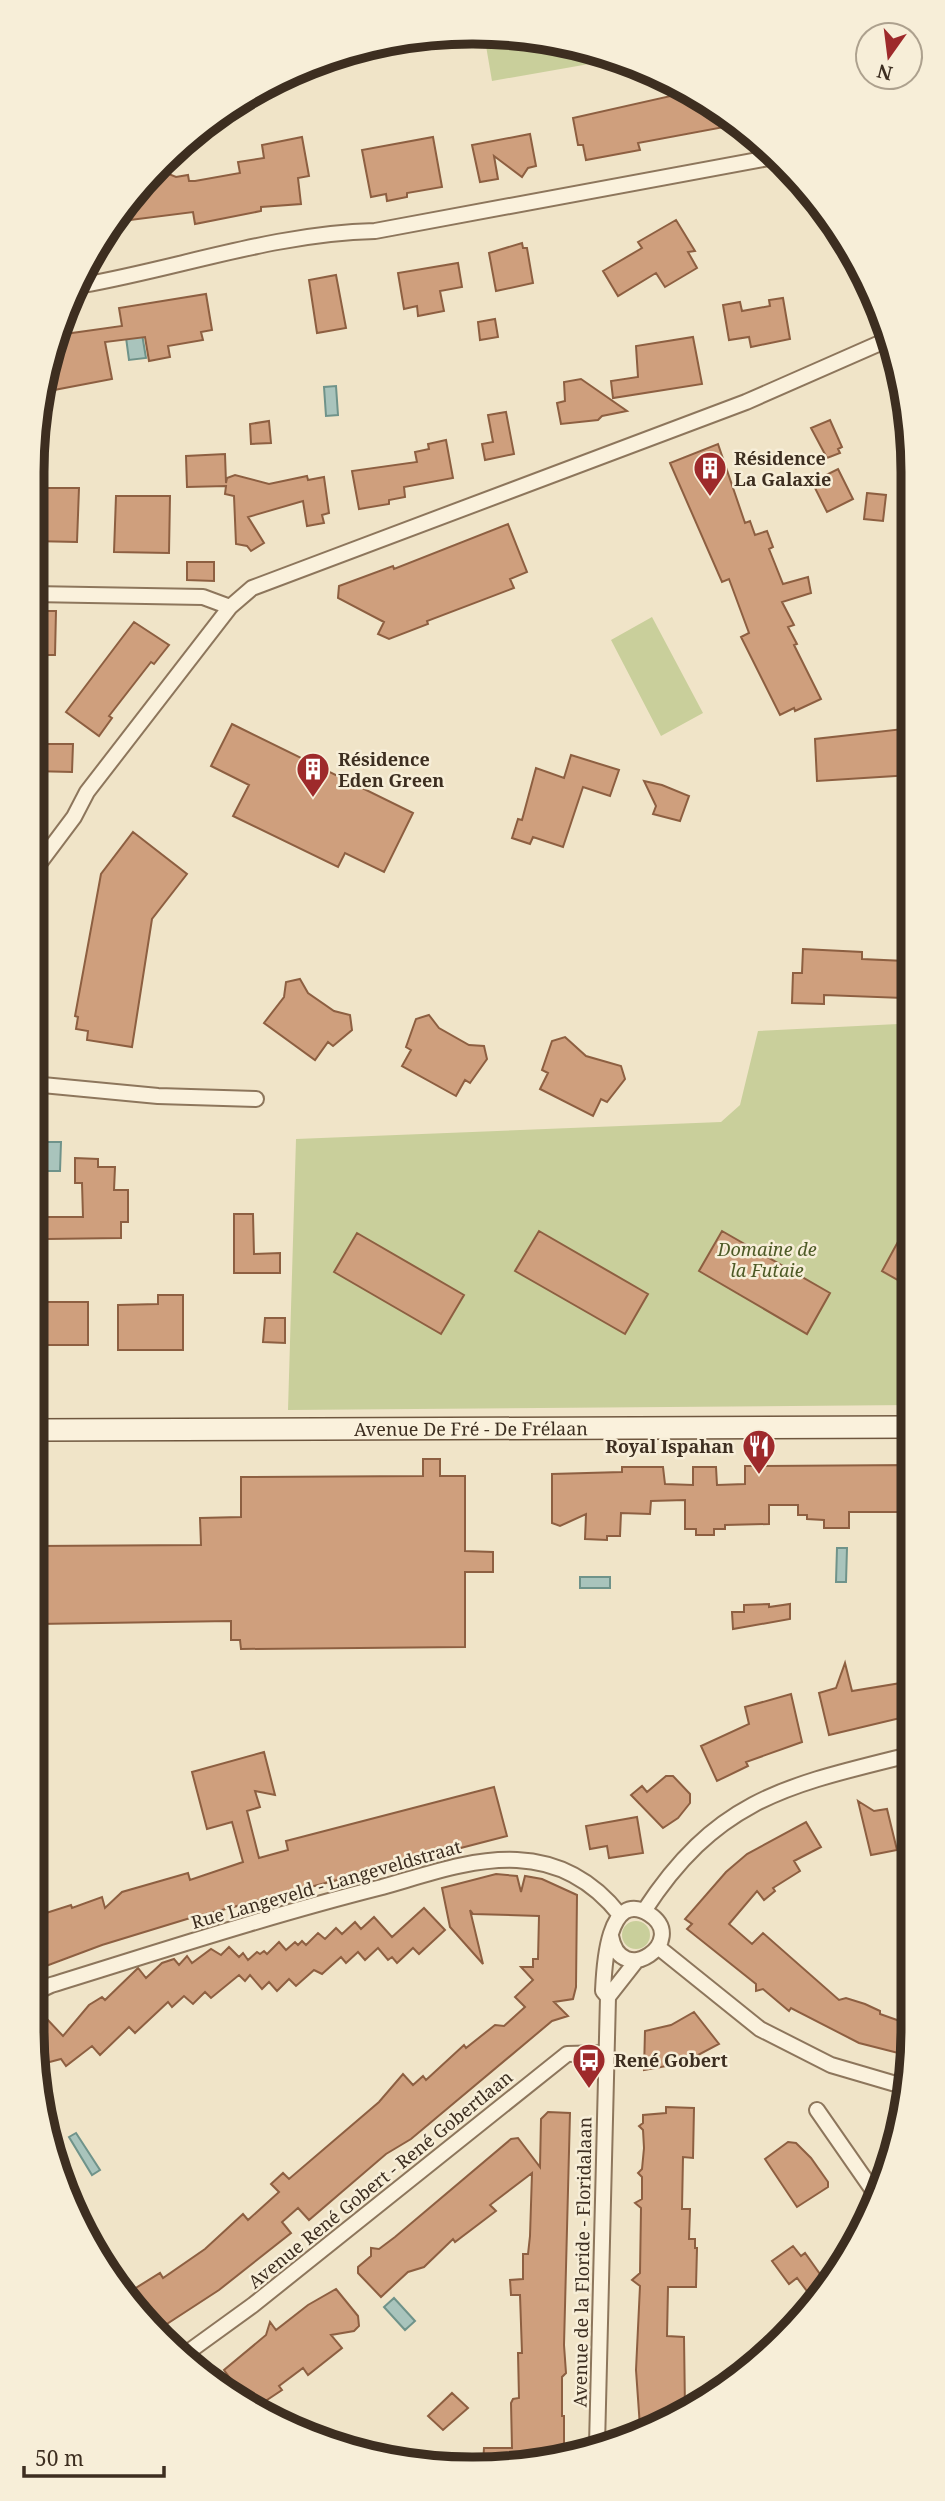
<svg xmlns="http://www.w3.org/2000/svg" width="945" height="2501" viewBox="0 0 945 2501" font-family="'Noto Serif',serif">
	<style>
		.green { fill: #c9cf9b }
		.water { fill: #a9c4bc; stroke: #6f938a; stroke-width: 2 }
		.building { fill: #cf9f7d; stroke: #8d5f41; stroke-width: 2 }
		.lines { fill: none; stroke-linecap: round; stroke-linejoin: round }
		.minor-casing { stroke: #8d765c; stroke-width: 18 }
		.secondary-casing { stroke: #6f573f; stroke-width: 24 }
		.minor { stroke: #faf1dc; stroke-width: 14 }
		.secondary { stroke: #faf1dc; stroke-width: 21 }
		.labels { text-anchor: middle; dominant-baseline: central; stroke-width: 5; stroke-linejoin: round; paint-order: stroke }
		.poi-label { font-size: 18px; font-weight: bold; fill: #3d2e20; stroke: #f7eed8; text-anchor: start }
		.park-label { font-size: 18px; font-style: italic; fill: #4d5a26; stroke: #f7eed8 }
		.street-label { font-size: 18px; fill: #3d2e20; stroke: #f7eed8 }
		.rim { fill: none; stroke: #3d2e20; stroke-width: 9 }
	</style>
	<rect width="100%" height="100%" fill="#f0e4c8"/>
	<!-- green -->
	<path class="green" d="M485 40 586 47 589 64 492 81Z
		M652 617 703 713 661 736 611 640Z
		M898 1024 900 1188 912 1189V1405L288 1410 296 1139 721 1122 740 1105 758 1031Z
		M622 1935a14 14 0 1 1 28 0a14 14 0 1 1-28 0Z"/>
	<!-- water -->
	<path class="water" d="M141 328 146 358 129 360 125 330Z
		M336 386 338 415 326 416 324 387Z
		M46 1142H61L60 1171H46Z
		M837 1548H847L846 1582H836Z
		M580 1577H610V1588H580Z
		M76 2133 100 2170 92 2175 69 2137Z
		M394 2298 415 2321 405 2330 384 2307Z"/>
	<!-- building -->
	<path class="building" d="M674 90 689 99 701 97 735 125 638 143 640 150 586 160 583 145H578L573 118 671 96Z
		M530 134 536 166 528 168 522 177 494 156 498 179 480 182 472 145Z
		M302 137 309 176 298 178 301 204 261 207V211L195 224 193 212 114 222 123 204 147 182 169 174 176 177 188 175 189 181H195L240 173 238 162 264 158 262 145Z
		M433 137 442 187 407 193V197L387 201 386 194 371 197 362 150Z
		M676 220 695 251 688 252 697 268 665 287 656 273 618 296 603 271 642 248 638 242Z
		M522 243 523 248H527L533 283 496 291 489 253Z
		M458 263 462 287 440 291 444 311 418 316 417 306 404 309 398 273Z
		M336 275 346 328 317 333 309 280Z
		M206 294 212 330 201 332 203 340 168 346 170 357 149 361 145 337 105 342 112 379 54 390 53 382 43 384 47 358 58 335 122 326 119 308Z
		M783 298 790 339 751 347 749 337 729 340 723 305 740 302 742 311 770 306 769 300Z
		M495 319 498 337 480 340 478 322Z
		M693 337 702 384 613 398 611 381 638 377 636 346Z
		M581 379 627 411 602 416 598 420 561 424 557 403 565 401 564 382Z
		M506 412 514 454 485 460 482 444 493 442 488 415Z
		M830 420 842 447 838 449 840 453 827 458 811 428Z
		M269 421 271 443 251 444 250 424Z
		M446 440 453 478 404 487 405 497 389 500V504L359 509 352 471 417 462 415 452 429 449 428 444Z
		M718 444 745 523 750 521 755 535 767 531 773 547 769 549 783 584 808 577 811 593 782 602 794 625 788 627 797 644 794 645 821 699 795 711 794 708 780 715 741 637 749 633 729 579 722 582 670 463Z
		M225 454 226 483 227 478 235 475 269 484 307 476 308 480 324 477 329 513 322 515 324 523 307 526 303 501 248 517 264 543 251 551 247 546 236 544 234 496 225 494 226 486 187 487 186 456Z
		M838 469 853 499 827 512 812 482Z
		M32 488H79L77 542 32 541Z
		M867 493 886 495 883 521 864 519Z
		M116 496H170L169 553 114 552Z
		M508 524 527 572 510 579 514 588 427 621 428 624 389 639 378 634 384 622 338 598 339 586 393 566 394 569Z
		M187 562H214V581L187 580Z
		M32 611H56L55 655H32Z
		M134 622 169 645 154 664 151 662 109 716 112 718 99 736 66 712Z
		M232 724 413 813 384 872 345 853 338 867 233 816 249 785 211 766Z
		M903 729 905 757 910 756 911 775 817 781 815 739Z
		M32 744H73L72 772 32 771Z
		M571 755 619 770 610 796 583 787 563 847 533 837 530 844 512 838 518 819 522 820 536 768 564 778Z
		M644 781 662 785 689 796 680 821 653 814 656 806Z
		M133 832 187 874 152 919 132 1047 87 1040 88 1031 76 1029 78 1017 75 1016 101 874Z
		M803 949 862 952V959L905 961 903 998 824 995V1004L792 1003 793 973H802Z
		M300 979 308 993 334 1011 350 1015 352 1030 333 1046 328 1042 315 1060 264 1023 284 997 286 982Z
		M429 1015 439 1028 469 1045 484 1046 487 1059 470 1083 465 1080 456 1096 402 1066 411 1050 406 1047 416 1019Z
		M565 1037 586 1056 621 1066 625 1079 607 1102 601 1099 593 1116 540 1089 548 1073 542 1070 552 1041Z
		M75 1158 98 1159V1167H115L114 1190H128V1222H121V1238L47 1239V1217H83L82 1183H75Z
		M234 1214H253L254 1254 280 1253V1273H234Z
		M912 1216V1288L882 1271Z
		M539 1231 648 1294 625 1334 515 1271Z
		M722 1231 830 1293 807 1334 699 1271Z
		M357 1233 464 1295 441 1334 334 1272Z
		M158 1295H183V1350H118V1305L158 1304Z
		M32 1302H88V1345H32Z
		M265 1318H285V1343L263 1342Z
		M423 1459H440V1476H465V1551L493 1552V1572H465V1647L241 1649 240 1640H231V1621L37 1624 36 1602H32V1568H37L36 1546 201 1545 200 1518 241 1517V1477L423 1476Z
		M912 1465V1501H907V1512H849V1528H824V1520L807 1519V1515H798V1505H769V1524L725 1525V1529H714V1535H696V1529H685V1500L651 1501 650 1514 621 1513 620 1536H607V1540L585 1539 586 1514 560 1526 552 1523V1474L622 1472V1467H663L665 1484 693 1485V1467H716L717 1485 745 1484V1466Z
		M769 1604V1607L790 1604V1619L733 1629 732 1612H744V1605Z
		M845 1663 852 1691 913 1681V1715L829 1735 819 1693 836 1688Z
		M791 1694 802 1742 746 1762 748 1766 717 1781 701 1746 749 1724 745 1707Z
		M264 1752 275 1795 255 1791 260 1807 247 1811 259 1858 288 1850 286 1841 494 1787 507 1836 187 1919 102 1945 38 1969 32 1957V1888L43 1914 71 1905 72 1908 102 1897 105 1908 122 1892 188 1873 190 1880 243 1862 232 1822 207 1829 192 1772Z
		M666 1776H673L690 1794V1803L678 1818 663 1828 631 1795 642 1786 647 1792Z
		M858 1801 874 1811 887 1809 897 1850 871 1855Z
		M637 1817 643 1853 609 1858 607 1846 590 1849 586 1826Z
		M806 1822 821 1847 794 1861 800 1871 773 1888 775 1891 764 1900 757 1891 729 1924 752 1944 763 1933 839 2000 846 1998 865 2004 880 2011V2014L914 2026 910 2056 859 2043 791 2008 789 2011 763 1989 756 1991V1984L687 1929 692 1924 685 1919 726 1872 747 1854Z
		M496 1874 517 1876 521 1892 525 1876 542 1879 577 1895 576 1987 573 1999 554 2002 568 2016 552 2021 411 2139 386 2154 309 2220 298 2208 282 2222 291 2233 219 2290 156 2331 141 2319 126 2294 160 2273 163 2278 205 2249 243 2214 248 2220 279 2192 271 2184 283 2173 289 2179 379 2102 403 2074 413 2085 423 2076 426 2080 464 2045 466 2048 495 2025 504 2026 525 2007 515 1997 533 1980 521 1967H533V1959H538L539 1916 473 1914 470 1910 483 1964 450 1927 442 1888Z
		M424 1908 445 1930 419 1954 413 1948 397 1963 392 1957 388 1960 378 1948 365 1960 358 1952 346 1963 341 1957 322 1974 314 1970 296 1986 289 1979 277 1991 269 1982 262 1989 250 1975 245 1981 239 1975 211 1998 205 1992 193 2004 184 1996 172 2007 168 2002 135 2033 129 2027 100 2055 92 2046 66 2066 61 2059 46 2063 37 2061 32 2029 45 2017 63 2036 89 2005 102 1997 105 2000 138 1968 146 1978 162 1963 174 1959 179 1965 187 1956 192 1963 211 1949 221 1955 229 1947 239 1957 243 1953 248 1960 257 1952 260 1954 264 1951 267 1954 279 1942 286 1950 295 1942 298 1945 302 1941 306 1945 318 1933 325 1939 336 1928 342 1934 355 1922 361 1929 374 1917 392 1937Z
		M694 2012 719 2044 683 2063 644 2070 645 2031 671 2025Z
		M666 2107 694 2108 693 2158 683 2157 682 2209H690L689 2239H695V2248H697L696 2287H668L667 2336 684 2337 685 2409 640 2427 636 2370 640 2286 632 2280 640 2273 641 2208 635 2203 642 2199V2177L638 2173 642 2169 644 2148 643 2130 639 2126 643 2123V2115L666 2113Z
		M548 2112 570 2113 564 2345 566 2373 562 2377V2416H564V2448L559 2461 483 2463 484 2448H512L511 2403 513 2399 519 2398 518 2353H522L520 2295H511L510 2280 523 2279V2254H528L530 2236 532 2173 490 2205 496 2211 455 2242 453 2239 424 2267 408 2272 381 2297 358 2273V2267L371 2256V2248L379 2249 395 2237 511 2139 518 2138 540 2167 541 2119Z
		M788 2142 796 2143 811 2158 828 2182V2187L797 2207 765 2159Z
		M793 2246 801 2256 805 2253 820 2274 842 2257 827 2288 813 2299 797 2278 789 2284 772 2261Z
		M336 2289 358 2316 359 2326 354 2331 331 2335 342 2348 308 2375 303 2368 279 2386 282 2390 252 2410 234 2396 240 2392 224 2370 266 2335 270 2322 276 2330 308 2305Z
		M452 2393 468 2408 443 2430 428 2416Z"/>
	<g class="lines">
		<defs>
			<path id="minor" d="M83 285C179 268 276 233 375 231L774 157
				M32 594 203 597 230 607
				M32 873 74 817 87 792 230 607 252 588 746 402 887 340
				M32 1084 158 1096 256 1099
				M644 1911C718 1797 789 1785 913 1754
				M658 1947 760 2029 831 2065 906 2087
				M32 1994 51 1985C161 1951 271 1915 382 1887 425 1875 471 1858 517 1860 560 1862 594 1882 620 1915
				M608 1997 637 1960
				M817 2110 874 2192
				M184 2355 253 2305 567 2054 606 2053
				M597 2445 608 1997 603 1991C604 1969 607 1888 649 1914 690 1940 621 1990 611 1936"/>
			<g id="secondary">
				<path id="s1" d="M32 1430 912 1427"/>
			</g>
		</defs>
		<!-- minor casing -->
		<use href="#minor" class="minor-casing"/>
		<!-- secondary casing -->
		<use href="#secondary" class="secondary-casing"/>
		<!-- minor -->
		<use href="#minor" class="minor"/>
		<!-- secondary -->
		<use href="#secondary" class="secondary"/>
	</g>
	<!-- icons -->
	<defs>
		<symbol id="building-pin" viewBox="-11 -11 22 30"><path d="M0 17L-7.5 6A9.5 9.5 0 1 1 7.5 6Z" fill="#9e2a2b" stroke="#f7eed8"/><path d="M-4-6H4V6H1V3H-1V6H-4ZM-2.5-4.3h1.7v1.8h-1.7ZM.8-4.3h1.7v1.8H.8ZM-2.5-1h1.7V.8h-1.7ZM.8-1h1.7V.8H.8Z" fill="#fff"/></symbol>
		<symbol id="restaurant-pin" viewBox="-11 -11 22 30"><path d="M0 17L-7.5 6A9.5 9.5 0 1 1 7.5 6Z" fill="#9e2a2b" stroke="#f7eed8"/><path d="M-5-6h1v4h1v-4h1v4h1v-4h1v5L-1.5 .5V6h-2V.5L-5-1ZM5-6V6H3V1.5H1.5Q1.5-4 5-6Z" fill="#fff"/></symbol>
		<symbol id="bus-pin" viewBox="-11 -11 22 30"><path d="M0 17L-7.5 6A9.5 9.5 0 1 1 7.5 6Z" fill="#9e2a2b" stroke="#f7eed8"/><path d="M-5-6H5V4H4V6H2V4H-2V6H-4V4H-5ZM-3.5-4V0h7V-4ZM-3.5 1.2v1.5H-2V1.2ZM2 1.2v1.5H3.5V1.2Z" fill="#fff"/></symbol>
	</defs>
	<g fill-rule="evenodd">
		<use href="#building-pin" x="691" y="449" width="38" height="52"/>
		<use href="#building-pin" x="294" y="750" width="38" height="52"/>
		<use href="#restaurant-pin" x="740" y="1427" width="38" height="52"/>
		<use href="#bus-pin" x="570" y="2041" width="38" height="52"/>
	</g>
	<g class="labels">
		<!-- poi labels -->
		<g class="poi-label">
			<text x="734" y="458">Résidence<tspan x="734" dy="21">La Galaxie</tspan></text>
			<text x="338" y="759">Résidence<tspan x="338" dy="21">Eden Green</tspan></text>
			<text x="734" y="1446" text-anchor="end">Royal Ispahan</text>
			<text x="614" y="2060">René Gobert</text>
		</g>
		<!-- park labels -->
		<g class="park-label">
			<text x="767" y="1249">Domaine de<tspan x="767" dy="21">la Futaie</tspan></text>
		</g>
		<!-- street labels -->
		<g class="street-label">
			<text stroke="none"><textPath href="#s1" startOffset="439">Avenue De Fré - De Frélaan</textPath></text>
			<text transform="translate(326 1884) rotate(-16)">Rue Langeveld - Langeveldstraat</text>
			<text transform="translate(380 2179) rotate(-39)">Avenue René Gobert - René Gobertlaan</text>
			<text transform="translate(582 2262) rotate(-89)">Avenue de la Floride - Floridalaan</text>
		</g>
	</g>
	<!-- crop -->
	<path d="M0 0H945V2501H0ZM472 44H473A428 428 0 0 1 901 472V2029A428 428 0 0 1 473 2457H472A428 428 0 0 1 44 2029V472A428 428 0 0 1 472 44Z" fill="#f7eed8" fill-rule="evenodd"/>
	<path class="rim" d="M472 44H473A428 428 0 0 1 901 472V2029A428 428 0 0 1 473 2457H472A428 428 0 0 1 44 2029V472A428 428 0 0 1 472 44Z"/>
	<!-- north arrow -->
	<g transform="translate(889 56) rotate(194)"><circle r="33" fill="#f7eed8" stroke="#ada18e" stroke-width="2"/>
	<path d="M0-5L12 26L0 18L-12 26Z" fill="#9e2a2b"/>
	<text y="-10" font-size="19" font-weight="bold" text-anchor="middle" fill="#3d2e20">N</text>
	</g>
	<!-- scale -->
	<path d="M24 2466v10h140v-10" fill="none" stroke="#3d2e20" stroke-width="3.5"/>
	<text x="35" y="2466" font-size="21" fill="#3d2e20" stroke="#f7eed8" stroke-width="5" paint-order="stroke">50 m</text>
</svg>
